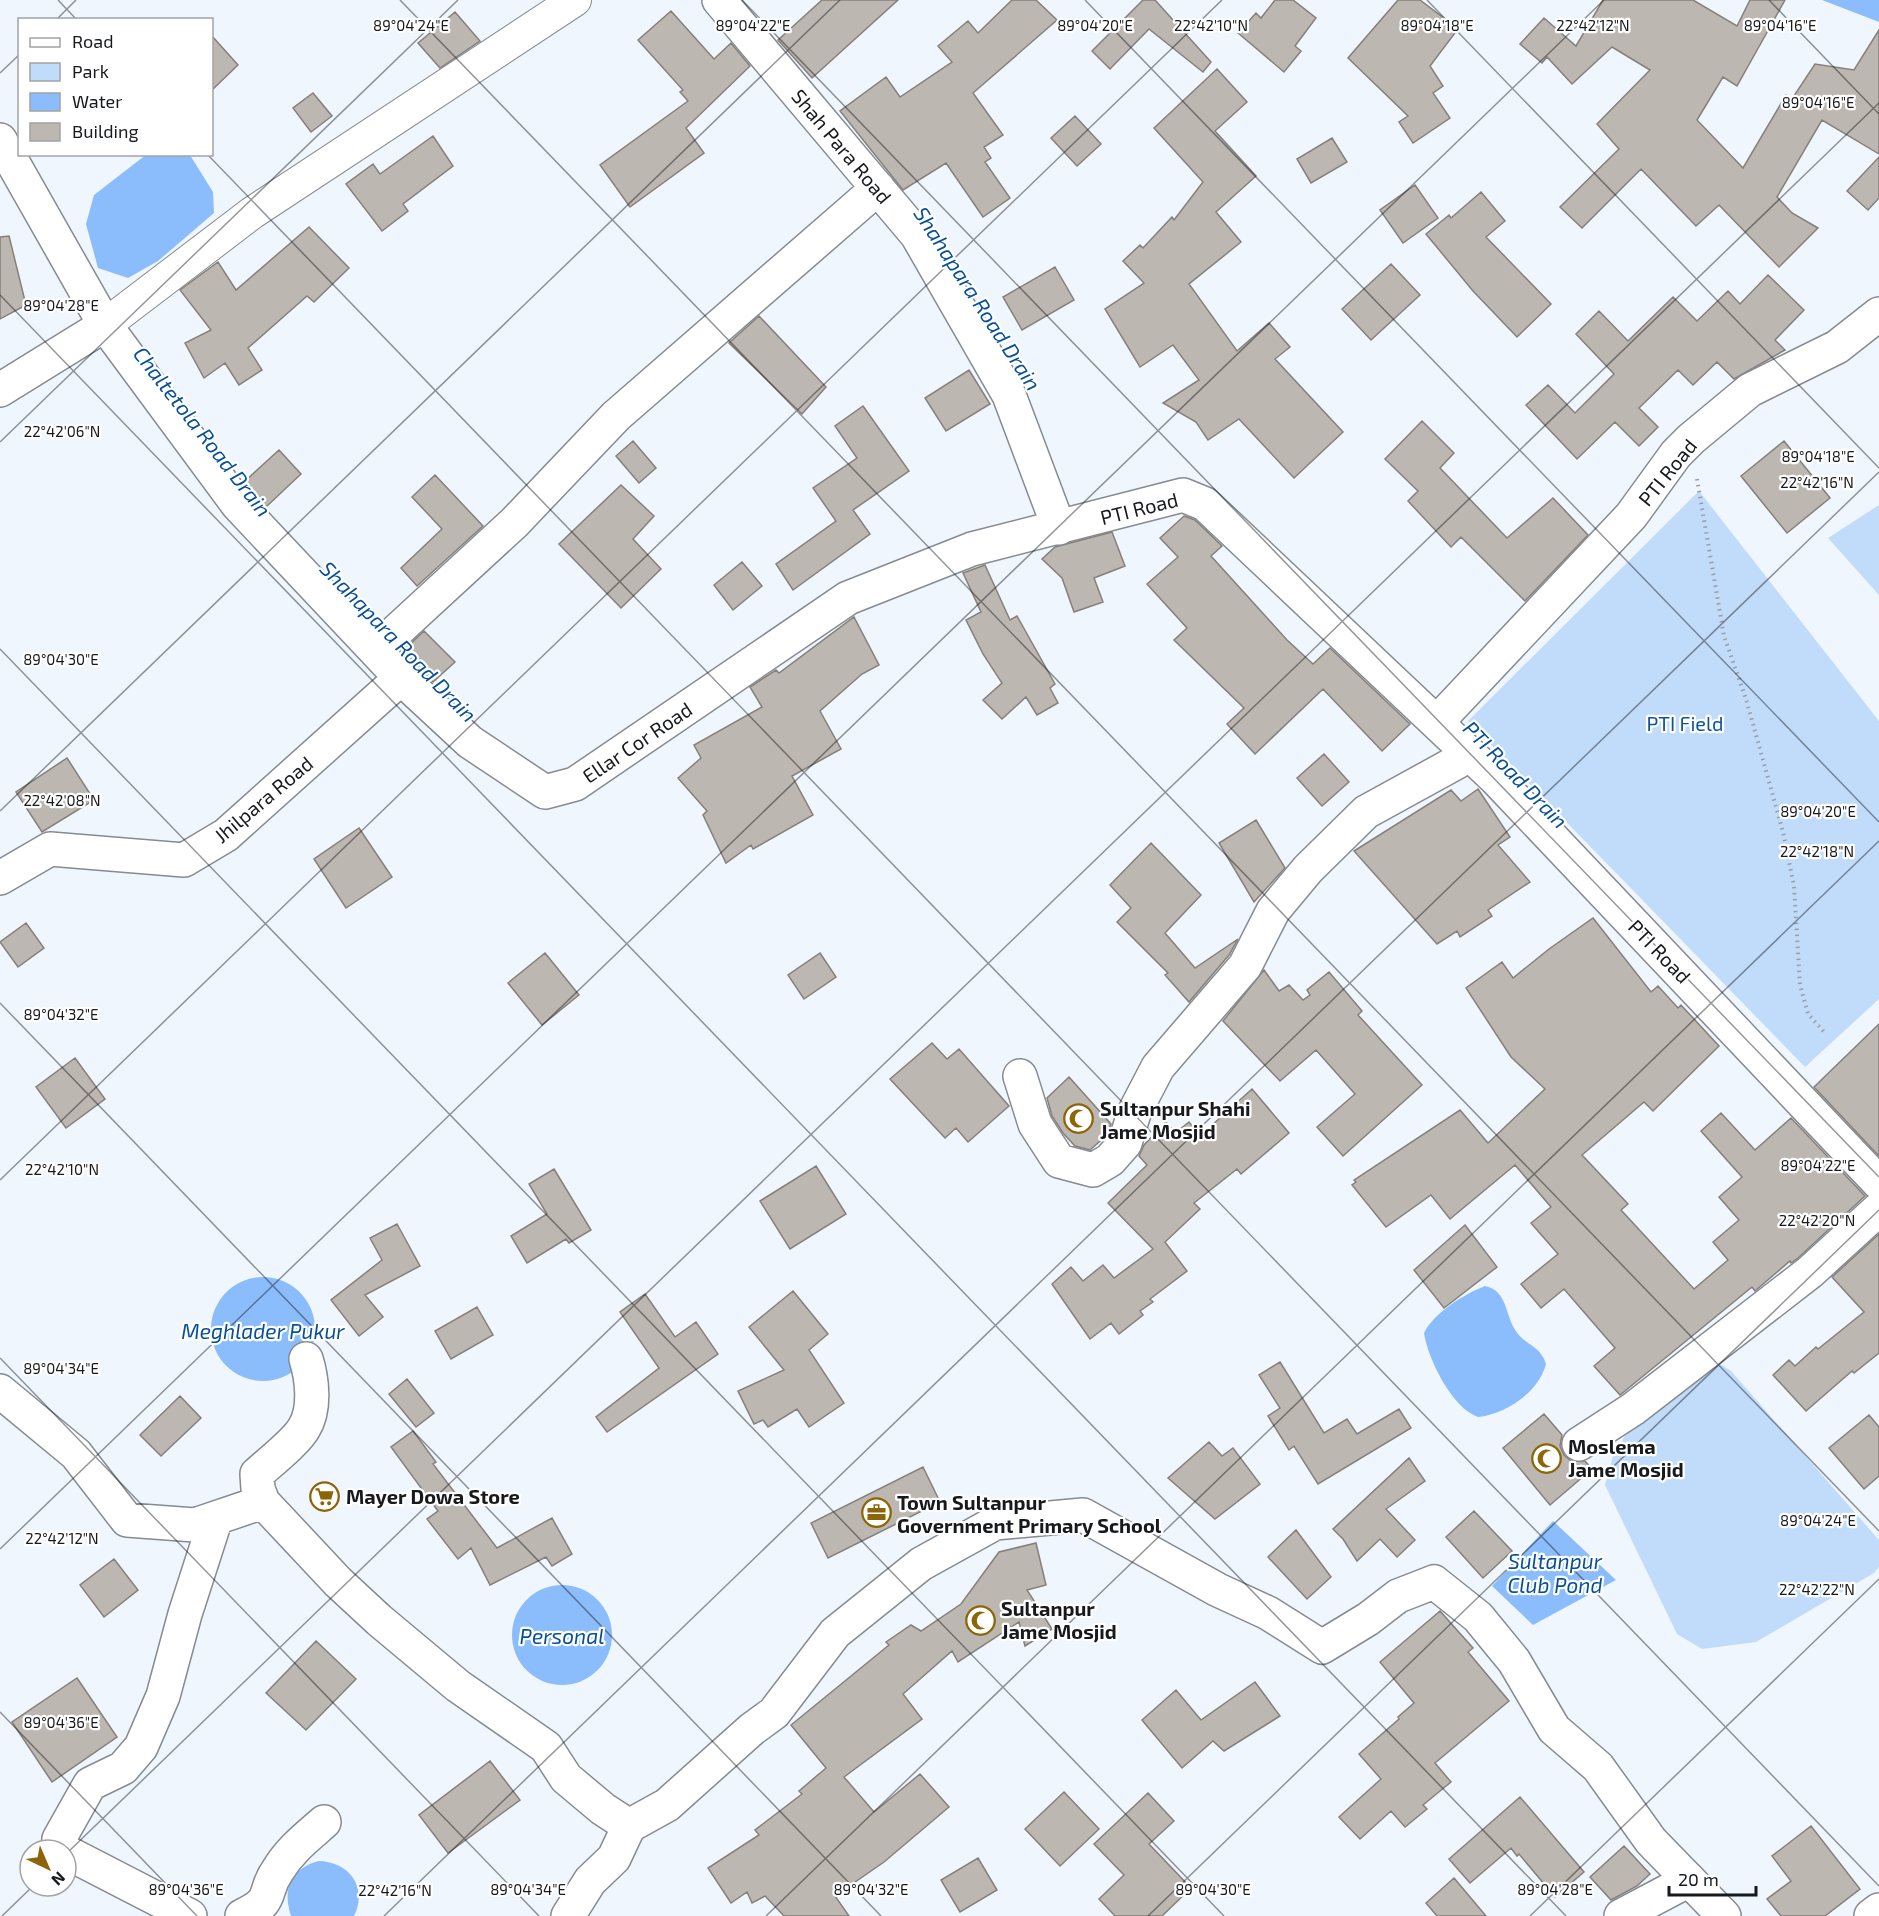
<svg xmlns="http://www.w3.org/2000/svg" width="1879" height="1916" viewBox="0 0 1879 1916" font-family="'Exo 2',sans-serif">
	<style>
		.green { fill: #c1dbfb }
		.water { fill: #8bbdfc }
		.building { fill: #bcb7b0; stroke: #858079; stroke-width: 1.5 }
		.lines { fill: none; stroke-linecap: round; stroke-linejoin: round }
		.minor-casing { stroke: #868b92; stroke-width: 34 }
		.tertiary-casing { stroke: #868b92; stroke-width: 36 }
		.secondary-casing { stroke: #868b92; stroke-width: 36 }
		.path { stroke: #9a9ea4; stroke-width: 4; stroke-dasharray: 1.5 4.5; stroke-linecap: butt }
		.minor { stroke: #fff; stroke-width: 32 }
		.tertiary { stroke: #fff; stroke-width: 33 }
		.secondary { stroke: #fff; stroke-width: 33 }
		.ticks { fill: none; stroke: #17191c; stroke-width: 1.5; stroke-opacity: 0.45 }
		.labels { text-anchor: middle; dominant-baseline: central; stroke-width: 4.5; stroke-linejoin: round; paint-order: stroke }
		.street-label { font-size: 20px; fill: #17191c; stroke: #fff }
		.park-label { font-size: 20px; fill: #0d539c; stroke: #fff }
		.poi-label { font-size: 20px; font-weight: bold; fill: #17191c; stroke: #fff; text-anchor: start }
		.water-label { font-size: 21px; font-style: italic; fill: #075098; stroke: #fff }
		.ticks-label { font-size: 15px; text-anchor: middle; fill: #17191c; stroke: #fff; stroke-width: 4.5; stroke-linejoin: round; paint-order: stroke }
	</style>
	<rect width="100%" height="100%" fill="#f0f6fe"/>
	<!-- green -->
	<path class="green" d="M1699 491 1879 721V999L1805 1067 1468 721Z
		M1879 505V595L1828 538Z
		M1712 1359 1731 1371 1879 1540V1567L1874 1573 1756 1642 1702 1649 1677 1634 1605 1485 1613 1456 1629 1429Z"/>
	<!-- water -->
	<path class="water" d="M1822 0H1879V22Z
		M147 154 190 155 213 192 214 213 158 261 128 278 98 268 86 224 94 195Z
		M211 1329a52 52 0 1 1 104 0a52 52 0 1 1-104 0Z
		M1485 1286C1509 1291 1504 1317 1518 1334 1527 1345 1541 1347 1546 1364 1539 1392 1506 1414 1478 1417 1452 1408 1428 1359 1424 1333 1434 1313 1464 1294 1485 1286Z
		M1553 1521 1616 1580 1533 1625 1492 1586Z
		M512 1635a50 50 0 1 1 100 0a50 50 0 1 1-100 0Z
		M319 1861C350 1862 368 1888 354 1916H291C282 1889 291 1868 319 1861Z"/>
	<!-- building -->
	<path class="building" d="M822 0H898L812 78 778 40Z
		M1012 0H1036L1057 20 973 93 1003 135 984 147 991 158 985 162 1010 198 983 217 946 163 903 190 840 111 886 77 900 97 952 62 938 46 968 21 978 33Z
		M1143 0H1155L1211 62 1203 72 1149 29 1110 69 1092 51Z
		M1275 0H1293L1316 18 1295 46 1301 51 1284 72 1238 33 1256 13 1261 18Z
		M1398 0H1420L1458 29 1430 66 1443 86 1433 93 1450 118 1413 143 1399 122 1408 116 1348 58Z
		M1603 0H1693L1737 26 1750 0H1785L1737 86 1723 77 1697 120 1743 168 1786 95 1792 99 1815 64 1854 70 1879 30V154L1822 120 1777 197 1792 213 1818 228 1779 267 1719 205 1696 226 1641 169 1582 228 1560 207 1619 149 1597 124 1650 70 1612 47 1572 84 1547 57 1542 63 1520 44 1544 18 1576 46Z
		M671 11 714 59 731 43 750 66 686 128 704 153 630 207 600 165 688 101 680 92 683 90 638 40Z
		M455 12 480 41 440 68 418 43Z
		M212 36 238 65 212 90Z
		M1217 69 1247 102 1215 131 1256 176 1216 212 1241 242 1189 284 1237 351 1269 323 1290 347 1275 359 1343 432 1294 478 1239 419 1208 440 1196 422 1163 403 1199 380 1173 345 1140 367 1105 309 1144 283 1123 261 1140 245 1143 248 1172 217 1174 220 1203 182 1154 128Z
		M313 93 332 116 311 132 293 108Z
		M1075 116 1101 144 1077 166 1051 138Z
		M433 136 453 166 403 204 408 211 382 231 346 184 373 164 380 174Z
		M1332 138 1347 162 1311 183 1297 159Z
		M1879 157V198L1868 210 1847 191Z
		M1415 185 1438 218 1403 243 1380 210Z
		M1481 192 1505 221 1486 237 1551 304 1517 337 1473 291 1426 234 1449 215 1451 218Z
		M309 227 349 268 314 302 307 296 248 348 262 370 239 385 225 363 204 378 185 343 211 330 180 290 218 262 236 290Z
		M9 236 26 305 0 319V237Z
		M1391 264 1420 295 1371 340 1342 309Z
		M1055 267 1074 300 1022 330 1003 297Z
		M1768 275 1804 310 1775 340 1785 350 1734 379 1717 362 1693 385 1678 370 1639 408 1658 427 1639 446 1615 422 1577 459 1526 405 1548 385 1575 413 1614 374 1576 334 1599 311 1628 341 1673 297 1697 321 1728 291 1740 304Z
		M759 316 826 387 802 414 729 343Z
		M969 370 990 404 946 431 925 398Z
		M863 406 909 471 853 510 870 534 793 590 776 564 836 521 813 488 857 458 835 426Z
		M1422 421 1454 453 1440 468 1507 538 1553 498 1588 535 1525 601 1461 537 1451 547 1408 501 1418 491 1385 459Z
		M633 441 656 468 639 483 616 456Z
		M1784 441 1830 498 1787 533 1741 476Z
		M279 450 301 474 266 507 244 482Z
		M435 475 483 526 417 586 401 568 442 529 412 497Z
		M621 485 654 516 633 539 661 569 621 608 559 544Z
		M1184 516 1195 520 1222 546 1211 556 1287 640 1313 664 1330 648 1410 724 1382 751 1323 689 1255 754 1227 724 1244 708 1174 640 1187 628 1147 584 1178 557 1160 538Z
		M1112 532 1125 566 1094 578 1103 602 1074 612 1062 578 1042 559 1055 547Z
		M742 562 762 586 733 610 714 585Z
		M985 565 1010 620 1017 616 1055 684 1050 688 1058 703 1037 715 1026 697 1002 719 983 700 1002 683 983 654 966 620 981 612 963 573Z
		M854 617 879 665 862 674 820 711 841 749 792 776 813 815 753 849 751 845 726 863 703 815 707 811 678 778 701 758 694 745 762 707 750 687 776 670 779 673Z
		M424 631 455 662 433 682 402 652Z
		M1324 754 1349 782 1322 806 1297 778Z
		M67 758 94 800 42 832 16 792Z
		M1478 789 1510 837 1498 845 1530 882 1488 910 1492 916 1460 937 1457 931 1437 944 1354 851 1451 790 1461 801Z
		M1256 820 1285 868 1254 902 1219 843Z
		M359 828 392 877 346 908 314 859Z
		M1151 843 1201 895 1165 933 1195 968 1238 939 1229 955 1189 1002 1165 975 1168 973 1117 922 1131 908 1110 885Z
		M1593 918 1651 992 1658 986 1678 1008 1681 1005 1719 1046 1653 1111 1644 1102 1582 1155 1628 1204 1621 1210 1694 1289 1728 1260 1713 1242 1739 1220 1719 1197 1742 1177 1701 1131 1721 1113 1755 1150 1791 1118 1865 1196 1798 1258 1791 1263 1790 1261 1755 1291 1752 1287 1620 1395 1594 1366 1615 1348 1564 1289 1541 1308 1521 1284 1558 1254 1531 1223 1551 1207 1515 1165 1450 1219 1431 1195 1386 1227 1352 1185 1356 1182 1354 1180 1460 1110 1488 1143 1545 1089 1511 1057 1466 988 1502 962 1513 978 1549 949Z
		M26 923 44 948 18 967 0 942Z
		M545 953 579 995 542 1025 508 983Z
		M820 953 836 977 804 999 788 975Z
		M1264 970 1279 991 1289 985 1303 1000 1310 995 1307 990 1329 972 1362 1011 1358 1015 1422 1085 1343 1156 1317 1127 1355 1094 1316 1050 1280 1081 1223 1021Z
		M1879 1024V1156L1814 1087Z
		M932 1043 947 1059 959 1049 1009 1106 968 1142 956 1128 945 1138 890 1079Z
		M75 1058 105 1099 66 1128 36 1087Z
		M1069 1077 1111 1124 1108 1134 1090 1150 1075 1146 1063 1133 1052 1116 1047 1098Z
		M1252 1089 1289 1133 1241 1174 1237 1169 1194 1203 1200 1209 1165 1242 1187 1271 1150 1299 1153 1302 1140 1311 1143 1315 1119 1334 1111 1323 1090 1339 1052 1284 1071 1267 1083 1281 1103 1265 1114 1278 1153 1249 1108 1203 1147 1165 1139 1156 1144 1145 1166 1122 1175 1133 1189 1122 1200 1136Z
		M816 1166 846 1214 790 1249 760 1201Z
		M554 1169 591 1230 569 1243 566 1239 527 1263 511 1236 547 1214 529 1184Z
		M397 1224 420 1266 365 1295 383 1317 359 1336 331 1300 382 1260 370 1238Z
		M1465 1225 1497 1267 1444 1308 1414 1270Z
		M1879 1234V1353L1854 1373 1852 1371 1806 1411 1773 1375 1789 1360 1795 1366 1816 1347 1818 1349 1864 1312 1832 1277Z
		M793 1291 828 1334 809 1350 844 1403 809 1427 797 1409 768 1427 763 1420 754 1424 738 1391 784 1370 749 1327Z
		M645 1294 675 1337 696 1322 718 1354 607 1432 596 1417 659 1368 620 1312Z
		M477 1307 493 1335 451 1359 435 1331Z
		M1280 1362 1324 1433 1347 1419 1357 1434 1399 1409 1411 1428 1318 1484 1294 1446 1289 1450 1268 1416 1280 1408 1259 1375Z
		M407 1379 434 1413 416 1427 389 1394Z
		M180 1396 201 1418 161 1456 140 1435Z
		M1544 1414 1562 1435 1560 1446 1564 1455 1571 1461H1585L1592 1469 1550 1505 1503 1448Z
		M1869 1415 1879 1427V1476L1864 1489 1829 1448Z
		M413 1431 436 1462 433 1464 497 1548 552 1518 572 1554 552 1566 546 1557 490 1585 471 1548 458 1559 427 1519 438 1511 391 1447Z
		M1209 1442 1222 1456 1233 1448 1260 1484 1215 1519 1168 1478Z
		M1409 1458 1425 1481 1386 1509 1415 1540 1397 1557 1380 1539 1357 1561 1343 1539 1333 1529Z
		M923 1467 940 1502 828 1558 811 1523Z
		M1474 1511 1512 1551 1483 1578 1446 1537Z
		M1296 1530 1331 1577 1307 1599 1268 1557Z
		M1036 1543 1046 1585 1027 1590 1052 1629 1025 1646 1019 1622 958 1662 952 1651 903 1694 922 1719 844 1777 874 1812 920 1774 949 1807 884 1862 835 1896 849 1916H784L765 1896 752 1903 747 1892 731 1903 708 1868 759 1835 755 1830 802 1794 799 1791 826 1768 791 1725 889 1645 886 1642 911 1625 921 1631 961 1604 999 1552Z
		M114 1559 138 1590 104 1617 80 1585Z
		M1440 1611 1473 1648 1468 1652 1509 1701 1435 1763 1451 1782 1423 1805 1427 1809 1405 1827 1391 1811 1360 1839 1339 1817 1381 1779 1359 1754 1399 1719 1398 1717 1414 1703 1380 1662Z
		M316 1641 356 1679 306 1730 266 1693Z
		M77 1678 117 1737 52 1782 12 1722Z
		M1255 1682 1280 1716 1224 1751 1213 1741 1182 1768 1142 1720 1176 1690 1201 1720Z
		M490 1761 520 1800 448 1853 419 1815Z
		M1064 1792 1099 1829 1060 1866 1025 1829Z
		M1148 1793 1174 1821 1149 1844 1191 1888 1162 1916H1115L1099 1899 1124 1875 1094 1844Z
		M1520 1797 1584 1872 1555 1897 1519 1854 1517 1856 1511 1848 1470 1883 1449 1859Z
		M1811 1826 1860 1889 1825 1916H1781L1767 1899 1791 1881 1772 1856Z
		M1624 1846 1650 1874 1637 1886 1611 1900 1590 1877Z
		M978 1858 997 1890 960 1912 941 1880Z
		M1454 1878 1486 1916H1437L1426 1903Z"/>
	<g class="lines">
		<defs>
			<path id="minor" d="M105 325 252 213 575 0"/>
			<path id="tertiary" d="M719 0 917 235 1009 395 1059 528
				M0 390 105 325
				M376 650 514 523 616 416 878 188
				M1437 722 1631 516 1676 454 1691 439 1750 390 1837 347 1879 314
				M0 878 50 849 184 860 226 835 401 678
				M1020 1076 1035 1124 1059 1161 1093 1170 1110 1160 1125 1143 1134 1113 1158 1067 1245 966 1273 911 1308 869 1366 812 1457 762 1468 752
				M0 1391 76 1454 127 1520 195 1525 263 1502 338 1582 379 1620 458 1686 546 1747 566 1778 603 1809 629 1826 667 1805 752 1729 774 1713 835 1633 921 1564 995 1523 1083 1515 1218 1590 1268 1613 1322 1647 1368 1619 1398 1596 1434 1582 1478 1617 1514 1661 1554 1729 1598 1767 1651 1841 1724 1916
				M1579 1444 1633 1409 1810 1272 1879 1209
				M263 1502 258 1489 257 1474C269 1463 297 1441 304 1428 316 1409 312 1378 306 1359
				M65 1850 59 1839 90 1784 123 1768 141 1747 163 1696 185 1614 216 1518
				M66 1852 190 1916
				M242 1916C277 1899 261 1894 278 1870 290 1850 307 1837 324 1822
				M1871 1916 1879 1910"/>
			<path id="secondary" d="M0 140 105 325 238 505 401 678 470 742 545 792 575 784 848 598 972 549 1183 495 1205 504 1496 779 1879 1183
				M568 1916 590 1881 614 1858 629 1826
				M1621 1916 1689 1880"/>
		</defs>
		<!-- minor casing -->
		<use href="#minor" class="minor-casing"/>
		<!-- tertiary casing -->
		<use href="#tertiary" class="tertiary-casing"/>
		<!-- secondary casing -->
		<use href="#secondary" class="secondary-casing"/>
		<!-- path -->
		<path class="path" d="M1697 479 1724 636 1746 699 1783 832 1794 886 1800 985 1808 1014 1826 1034"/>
		<!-- minor -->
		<use href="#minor" class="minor"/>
		<!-- tertiary -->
		<use href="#tertiary" class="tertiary"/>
		<!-- secondary -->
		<use href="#secondary" class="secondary"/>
	</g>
	<!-- ticks -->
	<path class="ticks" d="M58 0 77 20M400 0 1879 1531M742 0 1879 1177M1085 0 1879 822M1427 0 1879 468M1769 0 1879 114M56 20 76 0M0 73 20 54M207 154 1879 1886M0 295 1566 1916M0 442 458 0M0 649 1224 1916M0 811 840 0M0 1003 881 1916M0 1180 1222 0M0 1358 539 1916M0 1549 1604 0M0 1712 197 1916M66 1854 1879 103M2 1916 33 1886M384 1916 1879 472M766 1916 1879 841M1148 1916 1879 1210M1530 1916 1879 1579"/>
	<!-- icons -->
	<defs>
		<symbol id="mosque-ring" viewBox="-11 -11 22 22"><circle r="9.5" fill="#fff" stroke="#8d6508" stroke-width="1.5"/><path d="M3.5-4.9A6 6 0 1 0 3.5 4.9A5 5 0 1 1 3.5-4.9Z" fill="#8d6508"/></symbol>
		<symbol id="supermarket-ring" viewBox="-11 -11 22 22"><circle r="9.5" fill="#fff" stroke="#8d6508" stroke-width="1.5"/><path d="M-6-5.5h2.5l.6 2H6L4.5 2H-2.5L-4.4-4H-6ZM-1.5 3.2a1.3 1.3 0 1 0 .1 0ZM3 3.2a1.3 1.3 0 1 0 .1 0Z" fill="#8d6508"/></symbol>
		<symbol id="office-ring" viewBox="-11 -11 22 22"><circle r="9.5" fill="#fff" stroke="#8d6508" stroke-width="1.5"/><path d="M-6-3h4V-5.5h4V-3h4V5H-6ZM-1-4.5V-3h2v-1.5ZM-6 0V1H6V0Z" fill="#8d6508"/></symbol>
	</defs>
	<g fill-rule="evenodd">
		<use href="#mosque-ring" x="1062" y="1102" width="33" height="33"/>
		<use href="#mosque-ring" x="1530" y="1442" width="33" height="33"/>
		<use href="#supermarket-ring" x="308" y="1480" width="33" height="33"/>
		<use href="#office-ring" x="860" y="1496" width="33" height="33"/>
		<use href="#mosque-ring" x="964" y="1604" width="33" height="33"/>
	</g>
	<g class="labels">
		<!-- street labels -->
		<g class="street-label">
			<text transform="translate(842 146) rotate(50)">Shah Para Road</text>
			<text transform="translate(1667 472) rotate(-51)">PTI Road</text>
			<text transform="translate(1139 508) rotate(-14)">PTI Road</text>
			<text transform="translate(637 742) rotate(-34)">Ellar Cor Road</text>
			<text transform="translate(263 799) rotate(-40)">Jhilpara Road</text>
			<text transform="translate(1660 951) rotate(46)">PTI Road</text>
		</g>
		<!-- park labels -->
		<g class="park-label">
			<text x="1685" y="723">PTI Field</text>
		</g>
		<!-- poi labels -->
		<g class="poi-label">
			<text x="1100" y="1108">Sultanpur Shahi<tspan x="1100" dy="23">Jame Mosjid</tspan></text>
			<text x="1568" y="1446">Moslema<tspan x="1568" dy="23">Jame Mosjid</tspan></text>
			<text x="346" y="1496">Mayer Dowa Store</text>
			<text x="897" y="1502">Town Sultanpur<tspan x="897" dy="23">Government Primary School</tspan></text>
			<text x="1001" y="1608">Sultanpur<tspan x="1001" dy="23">Jame Mosjid</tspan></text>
		</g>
		<!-- water labels -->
		<g class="water-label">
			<text transform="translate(978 298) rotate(57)">Shahapara Road Drain</text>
			<text transform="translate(203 431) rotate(52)">Chaltetola Road Drain</text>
			<text transform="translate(399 641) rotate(46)">Shahapara Road Drain</text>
			<text transform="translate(1516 774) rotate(46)">PTI Road Drain</text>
			<text x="263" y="1330">Meghlader Pukur</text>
			<text x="1555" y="1560">Sultanpur<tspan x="1555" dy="24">Club Pond</tspan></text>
			<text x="562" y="1635">Personal</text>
		</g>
	</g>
	<g class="ticks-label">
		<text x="1211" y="31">22°42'10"N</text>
		<text x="1593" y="31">22°42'12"N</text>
		<text x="1780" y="31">89°04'16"E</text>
		<text x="411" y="31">89°04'24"E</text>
		<text x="753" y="31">89°04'22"E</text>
		<text x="1095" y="31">89°04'20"E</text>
		<text x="1437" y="31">89°04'18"E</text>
		<text x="1818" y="108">89°04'16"E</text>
		<text x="61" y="311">89°04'28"E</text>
		<text x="62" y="437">22°42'06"N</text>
		<text x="1818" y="462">89°04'18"E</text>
		<text x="1817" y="488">22°42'16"N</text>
		<text x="61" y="665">89°04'30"E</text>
		<text x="62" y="806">22°42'08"N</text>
		<text x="1818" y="817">89°04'20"E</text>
		<text x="1817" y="857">22°42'18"N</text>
		<text x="61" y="1020">89°04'32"E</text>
		<text x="1818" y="1171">89°04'22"E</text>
		<text x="62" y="1175">22°42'10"N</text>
		<text x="1817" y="1226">22°42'20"N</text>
		<text x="61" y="1374">89°04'34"E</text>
		<text x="1818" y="1526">89°04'24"E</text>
		<text x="62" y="1544">22°42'12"N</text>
		<text x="1817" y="1595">22°42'22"N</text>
		<text x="61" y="1728">89°04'36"E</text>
		<text x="186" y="1895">89°04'36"E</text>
		<text x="528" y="1895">89°04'34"E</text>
		<text x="871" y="1895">89°04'32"E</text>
		<text x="1213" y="1895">89°04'30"E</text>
		<text x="1555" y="1895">89°04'28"E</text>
		<text x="395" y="1896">22°42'16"N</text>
	</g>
	<!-- legend -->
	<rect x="18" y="18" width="195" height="138" fill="#ffffff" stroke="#a2a3a4" stroke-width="1.5"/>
	<rect x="30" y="38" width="30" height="9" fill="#ffffff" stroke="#a2a3a4" stroke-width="1.5"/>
	<text x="72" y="48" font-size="18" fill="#17191c">Road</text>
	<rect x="30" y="63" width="30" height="18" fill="#c1dbfb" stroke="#a2a3a4" stroke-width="1.5"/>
	<text x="72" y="78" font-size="18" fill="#17191c">Park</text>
	<rect x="30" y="93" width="30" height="18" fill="#8bbdfc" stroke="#a2a3a4" stroke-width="1.5"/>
	<text x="72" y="108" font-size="18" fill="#17191c">Water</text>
	<rect x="30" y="123" width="30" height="18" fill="#bcb7b0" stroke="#a2a3a4" stroke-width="1.5"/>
	<text x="72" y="138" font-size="18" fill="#17191c">Building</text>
	<!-- north arrow -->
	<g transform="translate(48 1868) rotate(136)"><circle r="28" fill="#ffffff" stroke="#a2a3a4" stroke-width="1.5"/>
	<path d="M0-4.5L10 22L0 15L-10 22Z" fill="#8d6508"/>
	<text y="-9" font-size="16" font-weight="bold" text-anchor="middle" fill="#17191c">N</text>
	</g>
	<!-- scale -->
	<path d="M1669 1886v9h87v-9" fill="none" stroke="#17191c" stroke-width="3"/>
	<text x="1678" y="1886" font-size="18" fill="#17191c" stroke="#ffffff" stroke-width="4.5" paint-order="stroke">20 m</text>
</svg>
